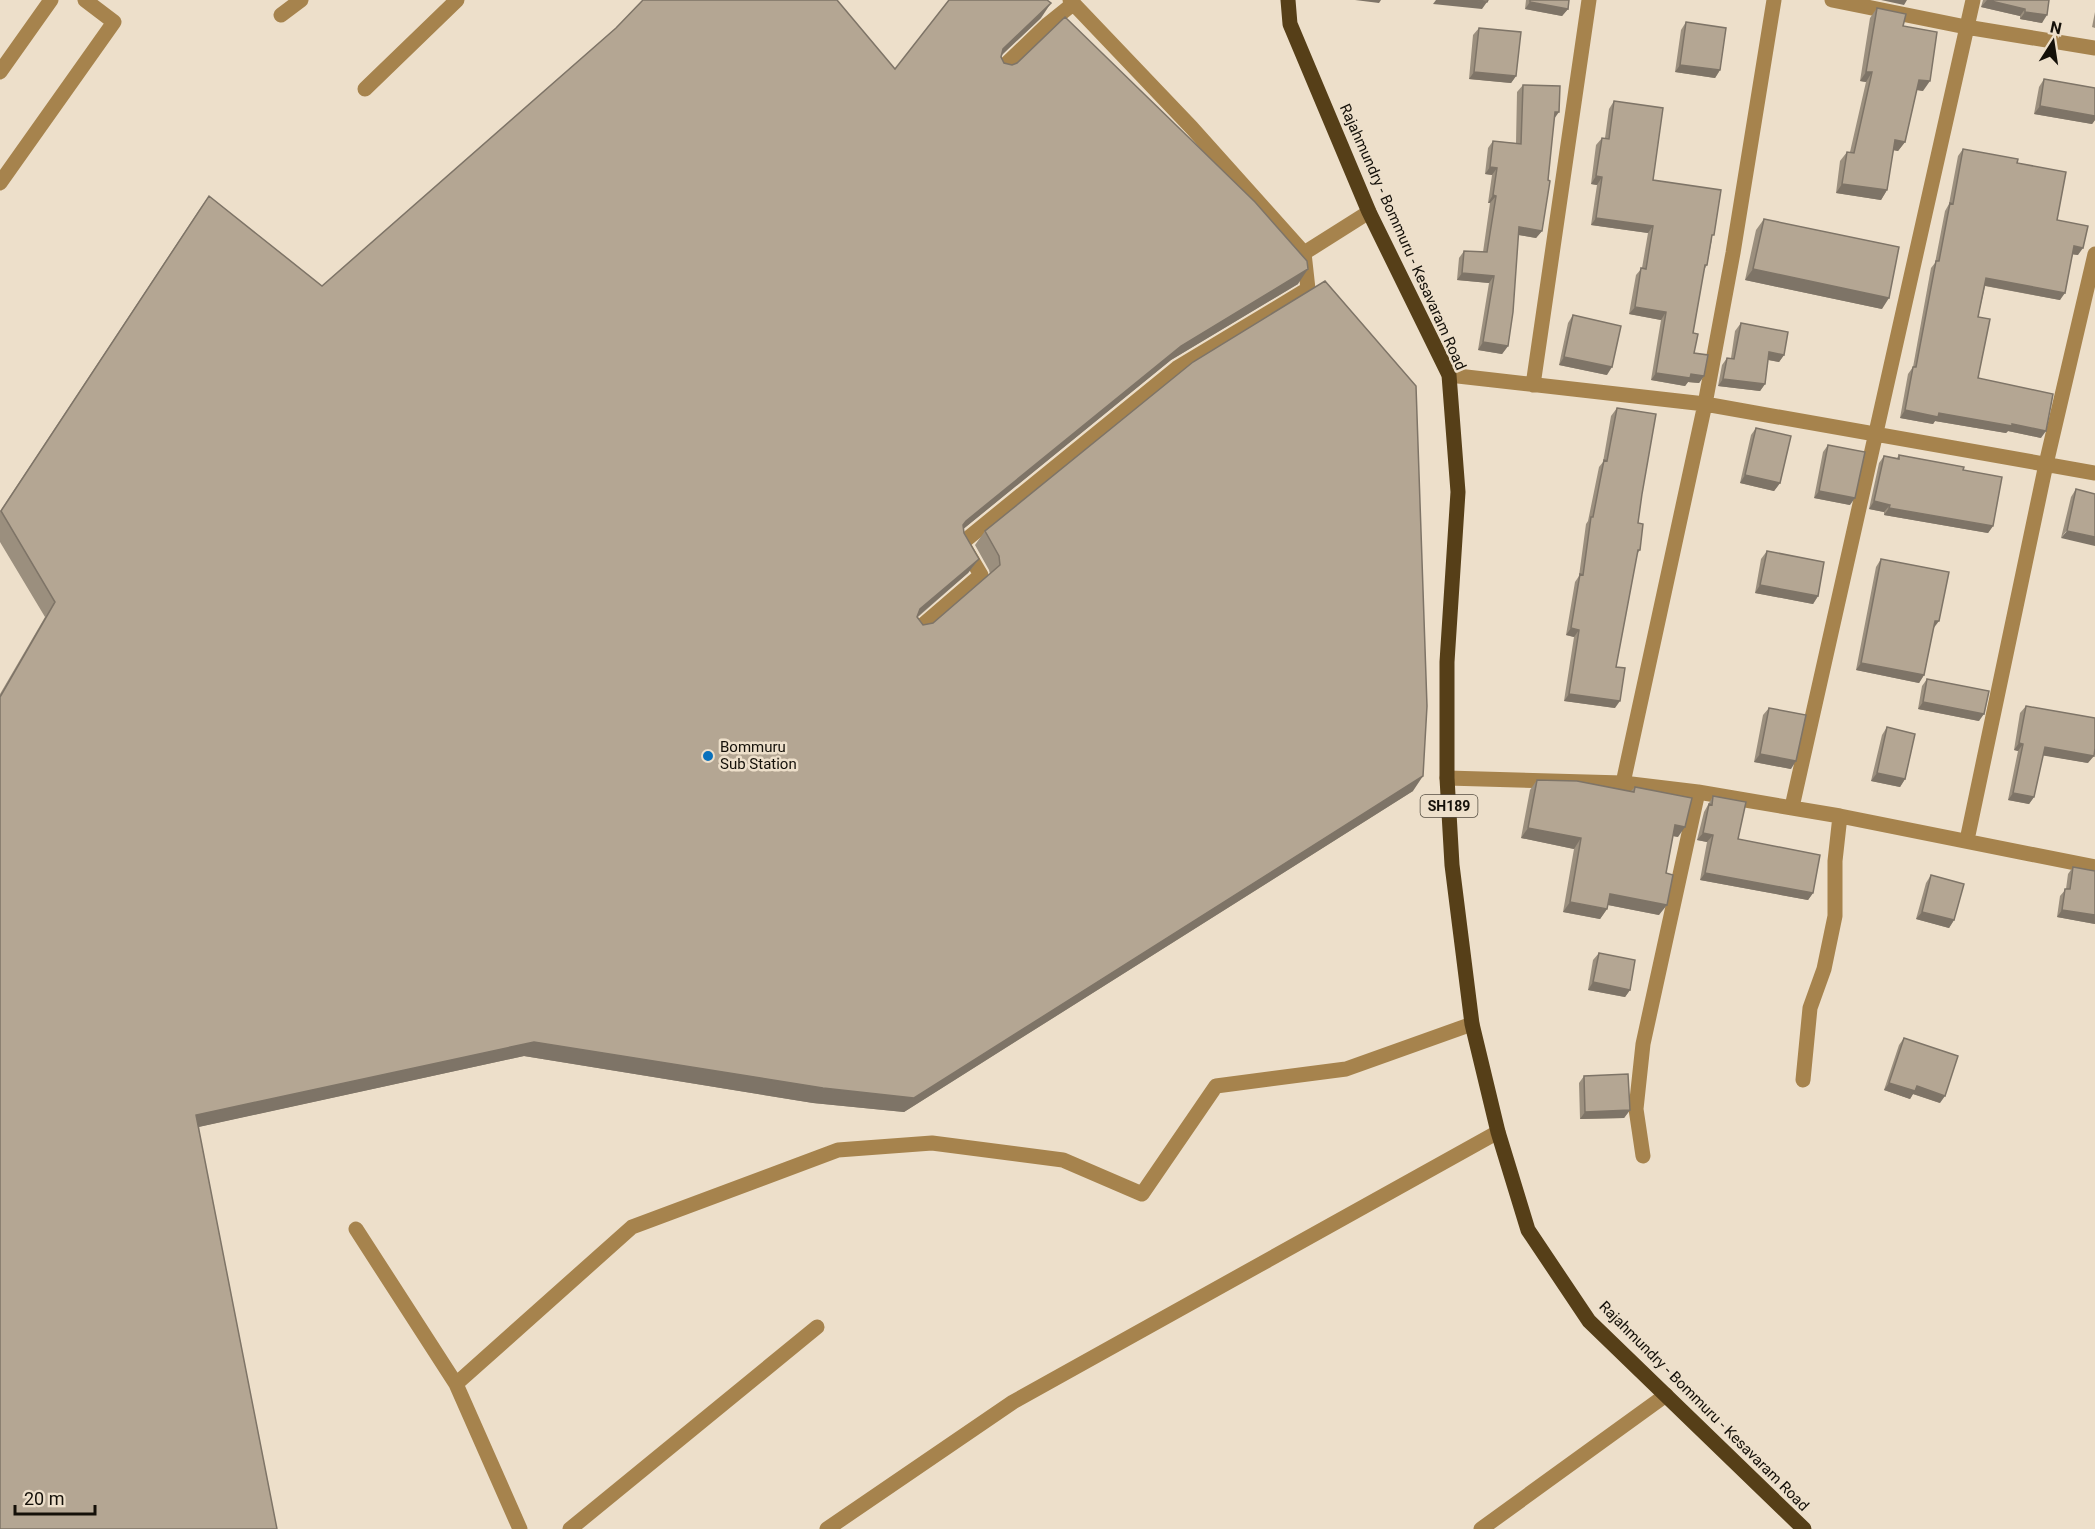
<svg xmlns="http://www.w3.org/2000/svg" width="2095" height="1529" viewBox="0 0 2095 1529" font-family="Roboto,sans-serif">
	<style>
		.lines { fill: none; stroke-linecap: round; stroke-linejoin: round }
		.minor { stroke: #a6834d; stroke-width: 15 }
		.major { stroke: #563f18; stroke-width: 15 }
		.wall { fill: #9b8f7e }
		.shaded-wall { fill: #7e7467 }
		.building { fill: #b4a693; stroke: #7e7467; stroke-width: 1.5 }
		.poi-dot { fill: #0970bc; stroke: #eddfca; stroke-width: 2 }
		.labels { text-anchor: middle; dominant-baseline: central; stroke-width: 5; stroke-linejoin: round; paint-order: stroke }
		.shield { fill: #eddfca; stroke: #554e43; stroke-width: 1.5 }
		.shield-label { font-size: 14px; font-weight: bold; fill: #141009 }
		.street-label { font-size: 15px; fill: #141009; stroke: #eddfca }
		.poi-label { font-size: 15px; fill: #141009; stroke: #eddfca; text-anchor: start }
	</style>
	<rect width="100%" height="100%" fill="#eddfca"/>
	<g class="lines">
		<!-- minor -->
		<path class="minor" d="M1070 0 1192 128 1304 253 1369 212
			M1832 0 1966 27 2095 48
			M281 15 301 0
			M1000 70 1048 24 1073 4
			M0 72 51 0
			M365 89 457 0
			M0 183 114 22 85 0
			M1449 375 1705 404 2095 473
			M1533 385 1589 0
			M917 630 981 575 962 543 1177 368 1308 289 1304 253
			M1447 778 1623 783 1698 792 1840 816 2095 867
			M1623 783 1705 404 1733 253 1774 0
			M1792 807 1973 0
			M1967 840 2046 464 2095 254
			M1803 1080 1810 1008 1824 969 1835 916V861L1840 816
			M1643 1156 1636 1109 1643 1044 1698 792
			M356 1229 456 1384 520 1529
			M456 1384 632 1227 838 1150 932 1143 1063 1160 1142 1194 1216 1086 1346 1069 1472 1024
			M570 1529 817 1327
			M827 1529 1013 1402 1498 1132
			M1481 1529 1666 1395"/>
		<!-- major -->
		<path class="major" d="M1288 0 1290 24 1369 212 1449 375 1458 492 1447 662V778L1452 865 1472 1024 1498 1132 1528 1230 1589 1321 1804 1529"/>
	</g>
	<!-- wall -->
	<path class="wall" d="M1526 0H1569L1568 9 1562 16 1525 9Z
		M1983 0H2049L2042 23 2020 19V16L1981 7Z
		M1877 8 1903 26 1923 91 1916 90 1905 142 1898 151 1893 150 1887 190 1881 200 1836 193 1840 161 1847 152H1850L1866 82 1860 81 1870 18Z
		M2095 12V28L2092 27Z
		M1041 18 1001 56V57L1004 63 1298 284 1171 360 963 529 964 533 979 559 968 573 918 617 923 625 933 623 990 574 989 570 975 545 985 531 1413 791 904 1112 813 1103 524 1056 198 1127 0 1529V694L45 617 0 542V511L199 210 209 196 322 286 616 28 895 69Z
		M1686 22 1720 70 1715 78 1675 72 1681 30Z
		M1479 28 1516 76 1511 83 1469 79 1473 35Z
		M2044 79 2095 88V120L2092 124 2034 114 2039 87Z
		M1523 85 1554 119 1542 231 1536 238 1518 235 1508 346 1502 354 1478 350 1489 283 1457 280 1459 258 1464 251 1483 252 1490 203H1488L1492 175 1485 174 1488 148 1493 141 1516 143 1517 92Z
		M1614 101 1653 180 1712 239 1707 265 1704 270 1693 333 1694 353 1704 376 1699 383 1688 382 1685 386 1651 380 1661 320 1629 314 1636 275 1642 268 1648 233 1591 225 1597 185 1591 184 1596 145 1602 138H1605L1609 109Z
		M1963 149 2017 163 2057 220 2078 255 2073 254 2060 300 1985 286 1978 317V378L2041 438 2008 431 2006 433 1935 421 1933 424 1900 418 1908 374 1913 367 1931 268 1935 263 1945 211 1949 204 1958 156Z
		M1764 219 1882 309 1745 280 1756 230Z
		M1573 315 1607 375 1559 365 1568 323Z
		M1741 323 1784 355 1779 362 1768 360 1765 384 1760 391 1718 386 1722 365 1727 358H1731L1735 331Z
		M1617 408 1642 494 1638 523 1640 550 1637 554 1616 667 1615 708 1564 701 1574 637 1566 635 1575 582 1579 576 1586 524 1588 521 1599 467 1603 462 1611 416Z
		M1756 428 1780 483 1774 491 1740 483 1751 435Z
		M1828 445 1850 505 1814 498 1823 452Z
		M1899 455 1963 470 1993 526 1988 533 1884 515V512L1869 509 1879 463 1884 456 1897 458Z
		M2076 489 2095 494 2061 538 2071 497Z
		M1767 551 1818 596 1813 604 1755 593 1761 559Z
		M1881 559 1933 629 1924 675 1919 683 1856 670 1876 567Z
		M1927 679 1979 721 1918 709 1922 686Z
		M2026 706 2088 763 2043 755 2034 797 2029 804 2008 800 2018 751 2014 750 2020 713Z
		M1769 708 1791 769 1754 762 1763 715Z
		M1887 727 1905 779 1900 787 1871 781 1882 735Z
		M1537 780 1631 791 1635 787 1678 837 1673 836 1666 873 1659 915 1608 905 1607 909 1600 919 1563 912 1574 849 1521 838 1530 790Z
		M1713 796 1738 839 1813 893 1808 900 1700 880 1707 842 1697 840 1704 812Z
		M2073 867 2095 871V924L2057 917 2060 896 2066 889 2068 874Z
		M1931 875 1954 920 1949 928 1916 919 1926 883Z
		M1599 953 1630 990 1625 997 1588 990 1593 960Z
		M1904 1038 1940 1103 1913 1094 1910 1099 1884 1090 1899 1045Z
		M1584 1076 1630 1110 1624 1118 1580 1119 1579 1083Z"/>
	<!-- shaded-wall -->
	<path class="shaded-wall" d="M1355 0H1381L1379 3Z
		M1436 0H1468L1487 2 1482 9 1433 4Z
		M1881 0H1907L1904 5Z
		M1987 0 2025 9 2020 16 1981 7Z
		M1530 2 1568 9 1562 16 1525 9Z
		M1051 3 1041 18 993 63 1003 49Z
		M2025 12 2047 15 2042 23 2020 19Z
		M1680 65 1720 70 1715 78 1675 72Z
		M1474 72 1516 76 1511 83 1469 79Z
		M1866 72H1872L1866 82 1860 81Z
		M1919 80 1930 81 1923 91 1912 89Z
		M2040 106 2095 116V120L2092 124 2034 114Z
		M1555 112H1559L1554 119Z
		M1895 140 1905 142 1898 151 1888 149Z
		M1490 167 1497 168 1492 175 1485 174Z
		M1596 176 1602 177 1597 185 1591 184Z
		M1842 184 1887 190 1881 200 1836 193Z
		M1493 195 1496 196 1490 203H1488Z
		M1596 218 1653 226 1648 233 1591 225Z
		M1519 227 1542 231 1536 238 1514 234Z
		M2074 246 2083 248 2078 255 2069 254Z
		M1308 269 1298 284 1171 360 956 535 966 521 1181 346Z
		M1753 269 1889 298 1882 309 1745 280Z
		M1462 273 1494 276 1489 283 1457 280Z
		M1986 278 2065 293 2060 300 1981 285Z
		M1635 307 1666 312 1661 320 1629 314Z
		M1483 342 1508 346 1502 354 1478 350Z
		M1769 352 1784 355 1779 362 1764 359Z
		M1564 357 1612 367 1607 375 1559 365Z
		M1656 373 1691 374 1704 376 1699 383 1688 382 1685 386 1651 380Z
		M1723 379 1765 384 1760 391 1718 386Z
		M1905 410 1939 413 2012 424 2046 431 2041 438 2008 431 2006 433 1935 421 1933 424 1900 418Z
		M1745 475 1780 483 1774 491 1740 483Z
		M1819 491 1855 498 1850 505 1814 498Z
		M1874 501 1890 505 1884 512 1869 509Z
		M1889 508 1993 526 1988 533 1884 515Z
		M2067 531 2095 537V546L2061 538Z
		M979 559 968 573 910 623 920 609Z
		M1760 585 1818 596 1813 604 1755 593Z
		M1935 621H1939L1933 629Z
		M1571 628 1579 630 1574 637 1566 635Z
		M1861 663 1924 675 1919 683 1856 670Z
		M1569 694 1620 701 1615 708 1564 701Z
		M1923 702 1984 714 1979 721 1918 709Z
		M2019 743 2023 744 2018 751 2014 750Z
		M2045 747 2094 756 2088 763 2040 755Z
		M1760 754 1796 761 1791 769 1754 762Z
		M1877 773 1905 779 1900 787 1871 781Z
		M1423 776 1413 791 904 1112 813 1103 524 1056 185 1130 196 1115 534 1042Z
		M2013 793 2034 797 2029 804 2008 800Z
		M1675 825 1685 827 1678 837 1668 835Z
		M1528 828 1581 838 1574 849 1521 838Z
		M1703 833 1713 835 1707 842 1697 840Z
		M1705 873 1813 893 1808 900 1700 880Z
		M1610 894 1667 905 1659 915 1603 904Z
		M1570 902 1607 909 1600 919 1563 912Z
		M2062 910 2095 915V924L2057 917Z
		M1922 912 1954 920 1949 928 1916 919Z
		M1593 982 1630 990 1625 997 1588 990Z
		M1889 1083 1917 1086 1945 1096 1940 1103 1913 1094 1910 1099 1884 1090Z
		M1630 1110 1624 1118 1580 1119 1585 1112Z"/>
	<!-- building -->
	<path class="building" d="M643 0H837L895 69 949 0H1047L1051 3 1003 49 1001 57 1004 63 1012 65 1017 63 1065 17 1255 202 1307 261 1308 269 1181 346 966 521 963 525 964 533 979 559 920 609 917 617 923 625 933 623 1000 565 999 556 985 531 1193 362 1325 281 1416 386 1427 706 1423 776 914 1098 823 1088 534 1042 196 1115 277 1529H0V697L55 602 1 511 209 196 322 286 616 28Z
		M1468 0H1488L1487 2Z
		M1530 0H1569L1568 9 1530 2Z
		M1987 0H2049L2047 15 2025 12V9Z
		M1877 8 1906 14 1903 26 1937 32 1930 81 1919 80 1905 142 1895 140 1887 190 1842 184 1847 152 1854 153 1872 72H1866Z
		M1686 22 1726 28 1720 70 1680 65Z
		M1479 28 1521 32 1516 76 1474 72Z
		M2044 79 2095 88V116L2040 106Z
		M1523 85 1560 86 1559 112H1555L1548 180 1550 181 1542 231 1519 227 1513 312 1508 346 1483 342 1494 276 1462 273 1464 251 1487 252 1496 196 1493 195 1497 168 1490 167 1493 141 1521 144Z
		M1614 101 1663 108 1653 180 1721 190 1714 235H1712L1707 265H1705L1693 333 1698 334 1694 353 1708 355 1704 376 1691 374 1690 378 1656 373 1666 312 1635 307 1641 268 1646 269 1653 226 1596 218 1602 177 1596 176 1602 138 1609 139Z
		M1963 149 2018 159 2017 163 2066 172 2057 220 2088 226 2083 248 2074 246 2065 293 1986 278 1978 317 1990 319 1978 378 2053 394 2046 431 2012 424V426L1939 413 1938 417 1905 410 1913 367H1916L1936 261H1939L1950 203 1953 204Z
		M1764 219 1899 247 1889 298 1753 269Z
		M1573 315 1621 326 1612 367 1564 357Z
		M1741 323 1788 332 1784 355 1769 352 1765 384 1723 379 1727 358 1734 359Z
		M1617 408 1656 414 1642 494 1638 523 1643 524 1640 550H1638L1616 667 1625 668 1620 701 1569 694 1579 630 1571 628 1580 574 1583 575 1591 517H1593L1604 460 1607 461Z
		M1756 428 1791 436 1780 483 1745 475Z
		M1828 445 1865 452 1855 498 1819 491Z
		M1899 455 1964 467 1963 470 2002 477 1993 526 1889 508 1890 505 1874 501 1884 456 1899 459Z
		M2076 489 2095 494V537L2067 531Z
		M1767 551 1824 562 1818 596 1760 585Z
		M1881 559 1949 572 1939 621H1935L1924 675 1861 663Z
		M1927 679 1989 691 1984 714 1923 702Z
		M2026 706 2095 718V748L2094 756 2045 747 2034 797 2013 793 2023 744 2019 743Z
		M1769 708 1806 715 1796 761 1760 754Z
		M1887 727 1915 734 1905 779 1877 773Z
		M1537 780 1577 781 1634 792 1635 787 1692 798 1685 827 1675 825 1666 873 1673 875 1667 905 1610 894 1607 909 1570 902 1581 838 1528 828Z
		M1713 796 1746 802 1738 839 1820 855 1813 893 1705 873 1713 835 1703 833 1709 804 1712 805Z
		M2073 867 2095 871V915L2062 910 2065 889H2070Z
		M1931 875 1964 884 1954 920 1922 912Z
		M1599 953 1635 960 1630 990 1593 982Z
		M1904 1038 1958 1056 1945 1096 1917 1086 1915 1091 1889 1083Z
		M1628 1074 1630 1110 1585 1112 1584 1076Z"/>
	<!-- markers -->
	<circle class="poi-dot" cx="708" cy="756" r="6"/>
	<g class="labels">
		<!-- shield labels -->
		<rect class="shield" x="1420.5" y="795" width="57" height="22" rx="4.5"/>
		<g class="shield-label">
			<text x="1449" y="806">SH189</text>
		</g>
		<!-- street labels -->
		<g class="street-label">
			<text transform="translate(1403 237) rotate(66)">Rajahmundry - Bommuru - Kesavaram Road</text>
			<text transform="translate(1704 1406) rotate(45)">Rajahmundry - Bommuru - Kesavaram Road</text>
		</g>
		<!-- poi labels -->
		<g class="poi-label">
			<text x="720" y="747">Bommuru<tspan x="720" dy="17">Sub Station</tspan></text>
		</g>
	</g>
	<!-- north arrow -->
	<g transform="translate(2053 42) rotate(12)" stroke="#eddfca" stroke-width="4.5" paint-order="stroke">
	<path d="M0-4.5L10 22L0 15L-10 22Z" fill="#141009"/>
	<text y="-9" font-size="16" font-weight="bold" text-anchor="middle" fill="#141009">N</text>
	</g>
	<!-- scale -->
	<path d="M15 1505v9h80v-9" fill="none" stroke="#141009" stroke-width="3"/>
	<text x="24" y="1505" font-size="18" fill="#141009" stroke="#eddfca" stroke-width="4.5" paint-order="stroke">20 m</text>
</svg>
